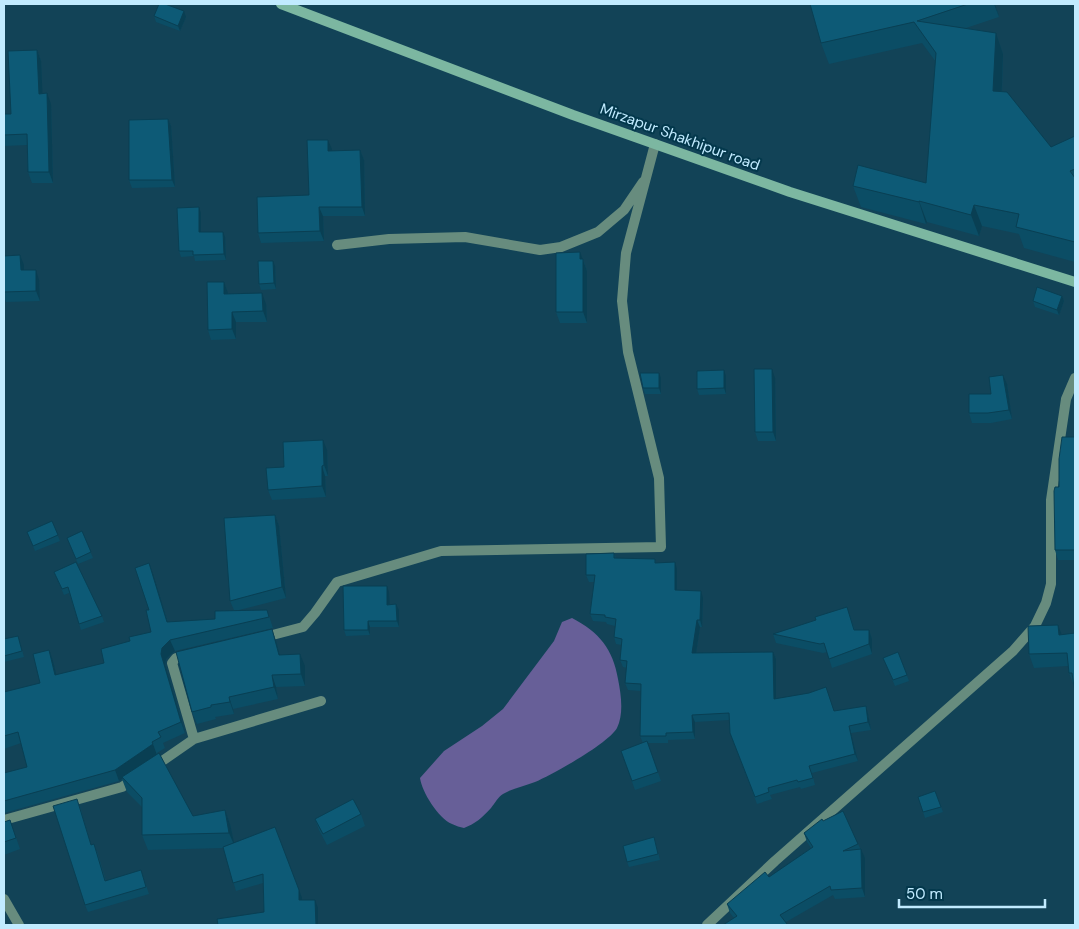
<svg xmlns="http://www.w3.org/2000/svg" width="1079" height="929" viewBox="0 0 1079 929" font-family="'DM Sans',sans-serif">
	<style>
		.water { fill: #675f98 }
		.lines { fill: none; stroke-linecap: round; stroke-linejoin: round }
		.minor { stroke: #678c7e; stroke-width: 10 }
		.tertiary { stroke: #678c7e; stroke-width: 10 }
		.secondary { stroke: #7cb7a1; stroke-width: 10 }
		.wall { fill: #0b4d65 }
		.shaded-wall { fill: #093f53 }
		.building { fill: #0d5a76; stroke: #093f53 }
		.labels { text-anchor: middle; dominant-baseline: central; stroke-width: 4; stroke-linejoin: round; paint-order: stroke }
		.street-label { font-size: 15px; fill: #c1ebff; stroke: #03384c }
	</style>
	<rect width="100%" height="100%" fill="#124357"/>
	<!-- water -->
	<path class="water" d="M572 618C599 632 613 649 618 679 621 694 624 714 617 728 609 743 552 775 535 782 525 786 513 788 503 794 498 797 495 803 491 808 483 817 475 824 464 828 460 827 456 826 452 824 438 818 422 792 420 778L444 751 482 726 503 709 554 641 562 622Z"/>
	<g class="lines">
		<!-- minor -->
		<path class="minor" d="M337 245 389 239 465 237 540 250 561 247 598 232 624 210 643 182
			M261 638 303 627 315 613 337 582 441 551 661 547 659 478 628 352 622 301 626 253 655 144
			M188 655 176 658 172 663 194 739
			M152 768 194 739 321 701
			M4 820 122 787 136 778
			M707 925 775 861 1013 651 1035 626 1046 603 1051 584V500L1066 399 1075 378"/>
		<!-- tertiary -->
		<path class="tertiary" d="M4 899 19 925"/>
		<!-- secondary -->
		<path class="secondary" d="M281 4 573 115 790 192 1075 282"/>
	</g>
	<!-- wall -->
	<path class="wall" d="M810 4H995L999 17 966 28 996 33 1003 54 1002 91 1051 147 1075 136V262L1024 248 1019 234 982 226 979 236 927 222 926 224 861 207 853 186 926 183 936 62 922 43 829 64 821 43Z
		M154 16 186 17 180 31 156 22Z
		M37 50 41 61 42 94 51 104 53 183H32L28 172 27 145 4 146V114H11Z
		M168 119 171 126 175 187 132 188 129 180Z
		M332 149V151L360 150 364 160 365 216H323L324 241 261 243 258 233 309 195Z
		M201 213V232L225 237 226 260 195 261 194 256 181 257 179 251Z
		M4 256 24 265V270L39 280 40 301 6 302 4 297Z
		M582 259H583L587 271V323H560L556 312Z
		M275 266 276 289 261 290 259 284Z
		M224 282 228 294 266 304 267 322H236V339L211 340 208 330Z
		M1062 296 1064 301 1059 315 1035 307 1033 301Z
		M726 376V394L699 395 697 389Z
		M661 378V394H645L643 388Z
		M775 378 776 441H758L755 432Z
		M1007 384 1012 419 991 423H972L969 413 991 394Z
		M1075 437V560H1058L1055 550 1059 487Z
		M327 450 328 476H325L326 497 272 500 268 490 284 467Z
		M275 515 279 526 286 598 239 610H267L273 628 175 651 171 654 166 659 165 665 185 733 163 743 165 748 157 753 193 816 225 810 230 824 234 843 299 890 302 900 318 908 264 912 263 883 236 891 223 848 148 850 142 835V807L127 792 122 779 119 781 4 813V773L27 767 21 743 4 749V692L40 683 49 650 53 661 56 675 104 663 130 641 151 632 149 610V563L168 622 215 619 234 610 230 601Z
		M52 521 60 541 35 551 27 532Z
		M82 531 93 558 78 564 67 538Z
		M614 553 616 558 655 559 656 563 677 569V590L703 598 702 627H700L696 653 773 652 776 659V698L834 711 866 706 868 714 871 730 851 733 858 761 812 773 815 785 801 789 800 787 770 795 772 799 757 804 730 733 729 720 695 722V739L668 740V743H648L661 781 635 790 621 751 643 743 640 736 641 691 628 690 625 683 627 668 623 667 620 660 622 645 616 644 614 637 615 626 607 624 606 622 593 621 590 614 594 582H589L586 575Z
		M54 572 102 616 104 622 81 630 69 593 64 595Z
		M389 592V604L399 610V627H370V635L346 636 344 630Z
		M850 616 855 630H869L872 639V654L832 668 827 652 823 653 776 643 773 634Z
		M1075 633V695L1074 686 1069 673 1068 666 1034 668 1029 654 1062 635Z
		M18 636 24 657 4 662V639Z
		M276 641 280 655 305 666V686L276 687 278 699 233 709 234 714 215 717 216 719 197 724 192 712Z
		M898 652 909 681 895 686 883 658Z
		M935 791 943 812 925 818 918 797Z
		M80 806 91 845 97 851 106 881 141 870 149 894 88 912 85 905Z
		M361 814 365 826 327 845 319 830 315 819Z
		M10 820 20 849 4 855V822Z
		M823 821 858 844 865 858V897L835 899 833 895 786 922 734 918 730 913 727 904 769 877 811 848 807 842 804 833Z
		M654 837 660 860 629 867 627 862Z"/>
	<!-- shaded-wall -->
	<path class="shaded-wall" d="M994 4H995L999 17Z
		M184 11 186 17 180 31 178 26Z
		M996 33 1003 54 1001 112 993 91Z
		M37 50 41 61 43 105 39 94Z
		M47 93 51 104 53 183 49 172Z
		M168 119 171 126 175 187 172 180Z
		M328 140 332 149V160L328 151Z
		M360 150 364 160 365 216 362 207Z
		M919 201 927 222 926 224 919 202Z
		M974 205 982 226 979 236 971 215Z
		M199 207 201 213V238L199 232Z
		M319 207 323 216 324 241 320 231Z
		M223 232 225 237 226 260 224 254Z
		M580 252 587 271V323L583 312Z
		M20 255 24 265V280L21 270Z
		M273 261 275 266 276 289 274 283Z
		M36 270 39 280 40 301 36 291Z
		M224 282 228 293V304L224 294Z
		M262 293 266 304 267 322 263 311Z
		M1062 296 1064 301 1059 315 1057 310Z
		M232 312 236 322V339L232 329Z
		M772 369 775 378 776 441 773 432Z
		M724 370 726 376V394L724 388Z
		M659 373 661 378V394L659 388Z
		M1003 375 1007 384 1012 419 1009 410Z
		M323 440 327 450 328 476 324 465Z
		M322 466 325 476 326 497 322 486Z
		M275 515 279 526 286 598 282 587Z
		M675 562 677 569V597L675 590Z
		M149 563 153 574 171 633 167 622Z
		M387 586 389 592 390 610 387 605Z
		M701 591 703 598 702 627 700 620Z
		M396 604 399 610V627L397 621Z
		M697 620 700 627 695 660 692 653Z
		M368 621 370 627V635L368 630Z
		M1058 625 1063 638 1059 635Z
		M272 629 276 641 283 667 279 655Z
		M869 630 872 639V654L869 644Z
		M170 640 175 651 171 654 166 659 165 665 185 733 181 722 161 654 162 648Z
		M49 650 53 661 59 686 55 675Z
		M773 652 776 659V706L774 699Z
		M300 654 305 666V686L301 674Z
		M272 675 276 687 278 699 274 687Z
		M229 697 233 709 234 714 230 702Z
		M866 706 868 714 871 730 868 722Z
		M692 715 695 722V739L693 732Z
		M849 726 851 733 858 761 855 754Z
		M153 744 157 755 119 781 115 770Z
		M225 810 230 824 235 847 229 833Z
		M861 849 865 858V897L862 888Z
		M299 890 302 898V908L299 900Z
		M315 900 318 908V925H316Z"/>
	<!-- building -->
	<path class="building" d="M159 4H165L184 11 178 26 154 16Z
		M810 4H968L917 21 996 33 993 91 1007 92 1051 147 1075 136V169L1070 171 1075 178V242L1016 227 1019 214 974 205 971 215 919 201V202L853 186 858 165 926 183 936 53 914 22 821 43Z
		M37 50 39 94 47 93 49 172H28L27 134 4 135V114H11L8 51Z
		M168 119 172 180H129V120Z
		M307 140H328V151L360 150 362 207H319L320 231 258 233 257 197 309 195Z
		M199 207V232H223L224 254 193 255V251H179L177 208Z
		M580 252V259H583V312H556V253Z
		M20 255 21 270H36V291L4 292V256Z
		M258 261H273L274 283 259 284Z
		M207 282H224V294L262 293 263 311 232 312V329L208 330Z
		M1037 287 1062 296 1057 310 1033 301Z
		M754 369H772L773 432H755Z
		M724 370V388L697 389V371Z
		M640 373H659V388H643Z
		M1003 375 1009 410 988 413H969V394H991L989 377Z
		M1062 437H1075V550H1055L1054 491 1055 487H1059V459Z
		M323 440 324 465 322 466V486L268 490 266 468 284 467 283 442Z
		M275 515 282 587 230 601 224 518Z
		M52 521 58 535 33 546 27 532Z
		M82 531 91 552 76 559 67 538Z
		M614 553V558L655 559V563L675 562V590L701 591 700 620H697L692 653 773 652 774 699 809 693 826 687 834 711 866 706 868 722 849 726 855 754 809 766 813 778 798 782 797 780 768 788 769 792 755 797 730 733 729 713 692 715 693 732 666 733V736H640L641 684 625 683 627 661 620 660 622 639 614 637 616 619 605 617V615L590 614 595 575H586V554Z
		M76 562 102 616 79 624 68 587 62 589 54 572Z
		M149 563 167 622 215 619V611L267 610 269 617 170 640 162 648 161 654 181 722 158 732 161 737 152 742 153 744 115 770 4 801V773L27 767 18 732 4 736V692L40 683 33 654 49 650 55 675 104 663 101 649 130 641 129 637 151 632 146 610H149L135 568Z
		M343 586H387V605L396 604 397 621H368V630H344Z
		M847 607 854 630H869V644L829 659 824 643 820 644 773 634 816 620 815 617Z
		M1058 625 1059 635 1075 633V693L1072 673H1069L1067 653 1029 654 1028 626Z
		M272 629 279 655 300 654 301 674 272 675 274 687 229 697 230 702 211 705V707L192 712 176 652Z
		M18 636 22 651 4 656V639Z
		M898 652 907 675 893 680 883 658Z
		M647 741 658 772 632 781 621 751Z
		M159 753 193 816 225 810 229 833 142 835V798L122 777Z
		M935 791 941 807 923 812 918 797Z
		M77 799 91 845 94 844 105 881 141 870 146 887 85 905 53 806Z
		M353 799 361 814 323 834 315 819Z
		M843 811 858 844 843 851 861 849 862 888 831 890 830 886 780 915 787 924 785 925H723L737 916 727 904 765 872 769 877 813 847 804 833 822 819 823 821Z
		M10 820 16 838 4 842V822Z
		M275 827 299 890V900H315L316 925H218L217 919 264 912 263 874 233 883 223 847Z
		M654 837 658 854 627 862 623 846Z"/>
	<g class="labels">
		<!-- street labels -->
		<g class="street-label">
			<text transform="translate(680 137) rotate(20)">Mirzapur Shakhipur road</text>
		</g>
	</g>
	<!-- border -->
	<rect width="1079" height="929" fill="none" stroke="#c1ebff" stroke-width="10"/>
	<!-- scale -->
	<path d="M899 899v8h146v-8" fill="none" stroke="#c1ebff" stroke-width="2.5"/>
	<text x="906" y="899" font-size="15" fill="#c1ebff" stroke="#03384c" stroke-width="4" paint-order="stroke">50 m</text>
</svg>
